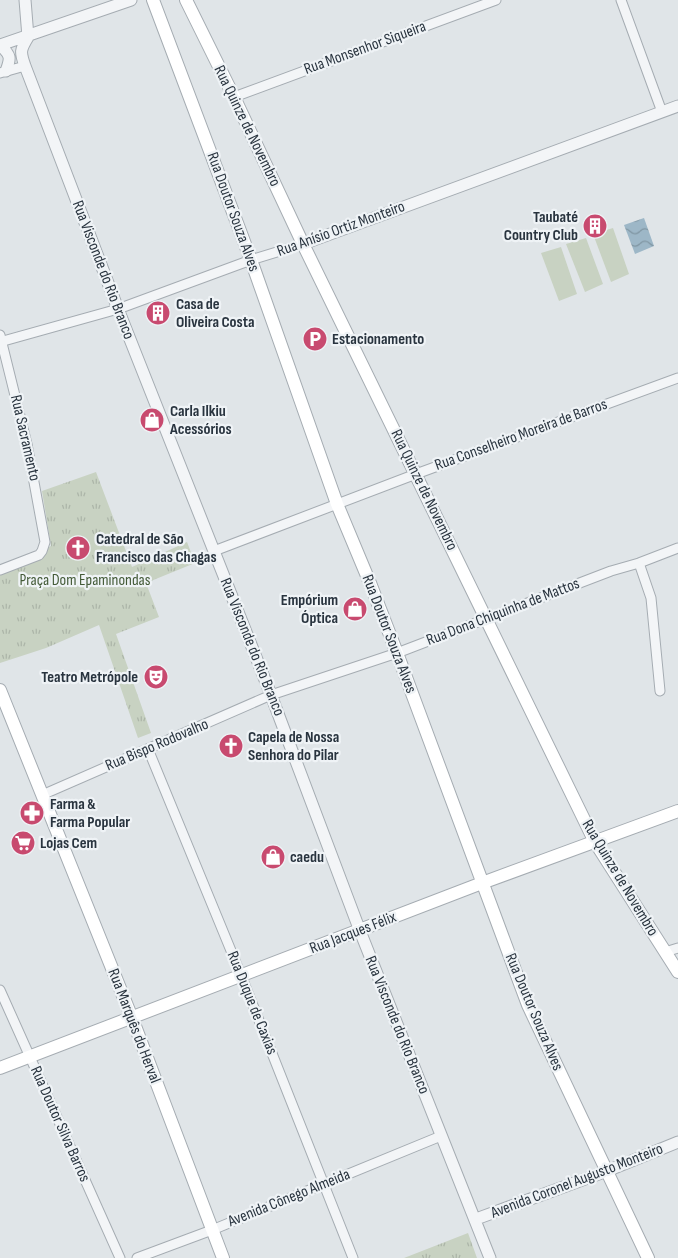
<svg xmlns="http://www.w3.org/2000/svg" width="678" height="1258" viewBox="0 0 678 1258" font-family="'Sofia Sans Condensed',sans-serif">
	<style>
		.park { fill: url(#park-tufts) }
		.pitch { fill: #c8d2c2 }
		.water { fill: url(#water-waves) }
		.lines { fill: none; stroke-linecap: round; stroke-linejoin: round }
		.minor-casing { stroke: #a5acb2; stroke-width: 11 }
		.tertiary-casing { stroke: #a5acb2; stroke-width: 13 }
		.secondary-casing { stroke: #a5acb2; stroke-width: 14 }
		.minor { stroke: #f3f5f7; stroke-width: 9 }
		.tertiary { stroke: #f3f5f7; stroke-width: 11 }
		.secondary { stroke: #fff; stroke-width: 12 }
		.labels { text-anchor: middle; dominant-baseline: central; stroke-width: 4.5; stroke-linejoin: round; paint-order: stroke }
		.street-label { font-size: 16px; fill: #29343f; stroke: #eff3f6 }
		.poi-label { font-size: 16px; font-weight: bold; fill: #29343f; stroke: #eff3f6; text-anchor: start }
		.park-label { font-size: 16px; fill: #435a37; stroke: #eff3f6 }
	</style>
	<defs>
		<pattern id="park-tufts" width="24" height="20" patternUnits="userSpaceOnUse" patternTransform="scale(1.25)"><rect width="24" height="20" fill="#c8d2c2"/><path d="M3 7l-1-3M5 7V3M7 7l1-3M15 17l-1-3M17 17v-4M19 17l1-3" fill="none" stroke="#acb5a8"/></pattern>
		<pattern id="water-waves" width="16" height="10" patternUnits="userSpaceOnUse" patternTransform="scale(1.25)"><rect width="16" height="10" fill="#9db7c7"/><path d="M0 5q4-4 8 0t8 0" fill="none" stroke="#8096a3"/></pattern>
	</defs>
	<rect width="100%" height="100%" fill="#e0e5e8"/>
	<!-- park -->
	<path class="park" d="M96 472 132 567 187 542 195 563 146 583 159 617 116 634 151 733 138 738 99 625 46 648 0 663V573L51 546 42 491Z
		M468 1233 477 1258H404Z"/>
	<!-- pitch -->
	<path class="pitch" d="M613 228 629 274 611 282 593 234Z
		M586 238 603 284 585 292 566 244Z
		M561 247 577 294 559 301 541 253Z"/>
	<!-- water -->
	<path class="water" d="M644 218 654 246 635 254 624 225Z"/>
	<g class="lines">
		<defs>
			<path id="minor" d="M621 0 662 112
				M0 73 25 66
				M234 97 496 0
				M0 335 27 444 45 542 42 551 39 555 0 570
				M0 342 118 309 251 260 303 244
				M214 551 416 474 678 378
				M639 563 651 598 660 691
				M148 749 241 975 353 1258
				M42 795 271 695 397 653 611 571 639 563 678 548
				M665 952 678 948
				M0 990 120 1258
				M137 1258 212 1230 441 1136"/>
			<path id="tertiary" d="M25 0 28 37
				M28 37C20 50 20 52 25 66L118 309 271 695 360 931 490 1258
				M0 45 131 0
				M0 45C11 55 11 58 6 71
				M303 244 678 106
				M476 1219 607 1171 678 1142"/>
			<path id="secondary" d="M153 0 251 260 337 504 370 583 397 653 528 1005 648 1258
				M186 0 234 97 303 244 595 842 678 972
				M0 690 132 1018 223 1258
				M0 1068 482 883 678 811"/>
		</defs>
		<!-- minor casing -->
		<use href="#minor" class="minor-casing"/>
		<!-- tertiary casing -->
		<use href="#tertiary" class="tertiary-casing"/>
		<!-- secondary casing -->
		<use href="#secondary" class="secondary-casing"/>
		<!-- minor -->
		<use href="#minor" class="minor"/>
		<!-- tertiary -->
		<use href="#tertiary" class="tertiary"/>
		<!-- secondary -->
		<use href="#secondary" class="secondary"/>
	</g>
	<!-- icons -->
	<defs>
		<symbol id="building-disc" viewBox="-11 -11 22 22"><circle r="9.5" fill="#c84a6f" stroke="#eff3f6"/><path d="M-4-6H4V6H1V3H-1V6H-4ZM-2.5-4.3h1.7v1.8h-1.7ZM.8-4.3h1.7v1.8H.8ZM-2.5-1h1.7V.8h-1.7ZM.8-1h1.7V.8H.8Z" fill="#fff"/></symbol>
		<symbol id="parking-disc" viewBox="-11 -11 22 22"><circle r="9.5" fill="#c84a6f" stroke="#eff3f6"/><path d="M-3.5-5.5H1a3.5 3.5 0 0 1 0 7H-1V5.5H-3.5ZM-1-3.4V-.6H.8a1.4 1.4 0 0 0 0-2.8Z" fill="#fff"/></symbol>
		<symbol id="shop-disc" viewBox="-11 -11 22 22"><circle r="9.5" fill="#c84a6f" stroke="#eff3f6"/><path d="M-5-2.5h2.3a2.7 3.5 0 0 1 5.4 0H5L5.5 6h-11ZM-1.5-2.5h3a1.5 2.3 0 0 0-3 0Z" fill="#fff"/></symbol>
		<symbol id="church-disc" viewBox="-11 -11 22 22"><circle r="9.5" fill="#c84a6f" stroke="#eff3f6"/><path d="M-1.2-6h2.4v3.5h3.3v2.4h-3.3V6h-2.4V-.1h-3.3v-2.4h3.3Z" fill="#fff"/></symbol>
		<symbol id="theatre-disc" viewBox="-11 -11 22 22"><circle r="9.5" fill="#c84a6f" stroke="#eff3f6"/><path d="M-5-5.5Q0-4 5-5.5V0Q5 5 0 6Q-5 5-5 0ZM-3.3-2.5H-1v1.5H-3.3ZM1-2.5H3.3v1.5H1ZM-2.8 1Q0 5.5 2.8 1Z" fill="#fff"/></symbol>
		<symbol id="pharmacy-disc" viewBox="-11 -11 22 22"><circle r="9.5" fill="#c84a6f" stroke="#eff3f6"/><path d="M-2-6h4v4h4v4h-4v4h-4v-4h-4v-4h4Z" fill="#fff"/></symbol>
		<symbol id="supermarket-disc" viewBox="-11 -11 22 22"><circle r="9.5" fill="#c84a6f" stroke="#eff3f6"/><path d="M-6-5.5h2.5l.6 2H6L4.5 2H-2.5L-4.4-4H-6ZM-1.5 3.2a1.3 1.3 0 1 0 .1 0ZM3 3.2a1.3 1.3 0 1 0 .1 0Z" fill="#fff"/></symbol>
	</defs>
	<g fill-rule="evenodd">
		<use href="#building-disc" x="581" y="212" width="28" height="28"/>
		<use href="#building-disc" x="144" y="299" width="28" height="28"/>
		<use href="#parking-disc" x="301" y="325" width="28" height="28"/>
		<use href="#shop-disc" x="138" y="406" width="28" height="28"/>
		<use href="#church-disc" x="64" y="534" width="28" height="28"/>
		<use href="#shop-disc" x="341" y="595" width="28" height="28"/>
		<use href="#theatre-disc" x="142" y="663" width="28" height="28"/>
		<use href="#church-disc" x="217" y="732" width="28" height="28"/>
		<use href="#pharmacy-disc" x="18" y="799" width="28" height="28"/>
		<use href="#supermarket-disc" x="9" y="829" width="28" height="28"/>
		<use href="#shop-disc" x="259" y="843" width="28" height="28"/>
	</g>
	<g class="labels">
		<!-- street labels -->
		<g class="street-label">
			<text transform="translate(365 48) rotate(-20)">Rua Monsenhor Siqueira</text>
			<text transform="translate(247 126) rotate(64)">Rua Quinze de Novembro</text>
			<text transform="translate(233 212) rotate(70)">Rua Doutor Souza Alves</text>
			<text transform="translate(341 229) rotate(-20)">Rua Anísio Ortiz Monteiro</text>
			<text transform="translate(103 270) rotate(69)">Rua Visconde do Rio Branco</text>
			<text transform="translate(521 435) rotate(-20)">Rua Conselheiro Moreira de Barros</text>
			<text transform="translate(25 438) rotate(77)">Rua Sacramento</text>
			<text transform="translate(424 490) rotate(64)">Rua Quinze de Novembro</text>
			<text transform="translate(503 612) rotate(-21)">Rua Dona Chiquinha de Mattos</text>
			<text transform="translate(389 634) rotate(69)">Rua Doutor Souza Alves</text>
			<text transform="translate(252 647) rotate(68)">Rua Visconde do Rio Branco</text>
			<text transform="translate(157 745) rotate(-23)">Rua Bispo Rodovalho</text>
			<text transform="translate(620 878) rotate(59)">Rua Quinze de Novembro</text>
			<text transform="translate(353 933) rotate(-21)">Rua Jacques Félix</text>
			<text transform="translate(252 1003) rotate(68)">Rua Duque de Caxias</text>
			<text transform="translate(534 1012) rotate(67)">Rua Doutor Souza Alves</text>
			<text transform="translate(397 1025) rotate(68)">Rua Visconde do Rio Branco</text>
			<text transform="translate(134 1026) rotate(69)">Rua Marquês do Herval</text>
			<text transform="translate(60 1124) rotate(66)">Rua Doutor Silva Barros</text>
			<text transform="translate(577 1181) rotate(-21)">Avenida Coronel Augusto Monteiro</text>
			<text transform="translate(289 1198) rotate(-22)">Avenida Cônego Almeida</text>
		</g>
		<!-- poi labels -->
		<g class="poi-label">
			<text x="578" y="217" text-anchor="end">Taubaté<tspan x="578" dy="18">Country Club</tspan></text>
			<text x="176" y="304">Casa de<tspan x="176" dy="18">Oliveira Costa</tspan></text>
			<text x="332" y="339">Estacionamento</text>
			<text x="170" y="411">Carla Ilkiu<tspan x="170" dy="18">Acessórios</tspan></text>
			<text x="96" y="539">Catedral de São<tspan x="96" dy="18">Francisco das Chagas</tspan></text>
			<text x="338" y="600" text-anchor="end">Empórium<tspan x="338" dy="18">Óptica</tspan></text>
			<text x="138" y="677" text-anchor="end">Teatro Metrópole</text>
			<text x="248" y="737">Capela de Nossa<tspan x="248" dy="18">Senhora do Pilar</tspan></text>
			<text x="50" y="804">Farma &amp;<tspan x="50" dy="18">Farma Popular</tspan></text>
			<text x="40" y="843">Lojas Cem</text>
			<text x="290" y="857">caedu</text>
		</g>
		<!-- park labels -->
		<g class="park-label">
			<text x="85" y="580">Praça Dom Epaminondas</text>
		</g>
	</g>
</svg>
